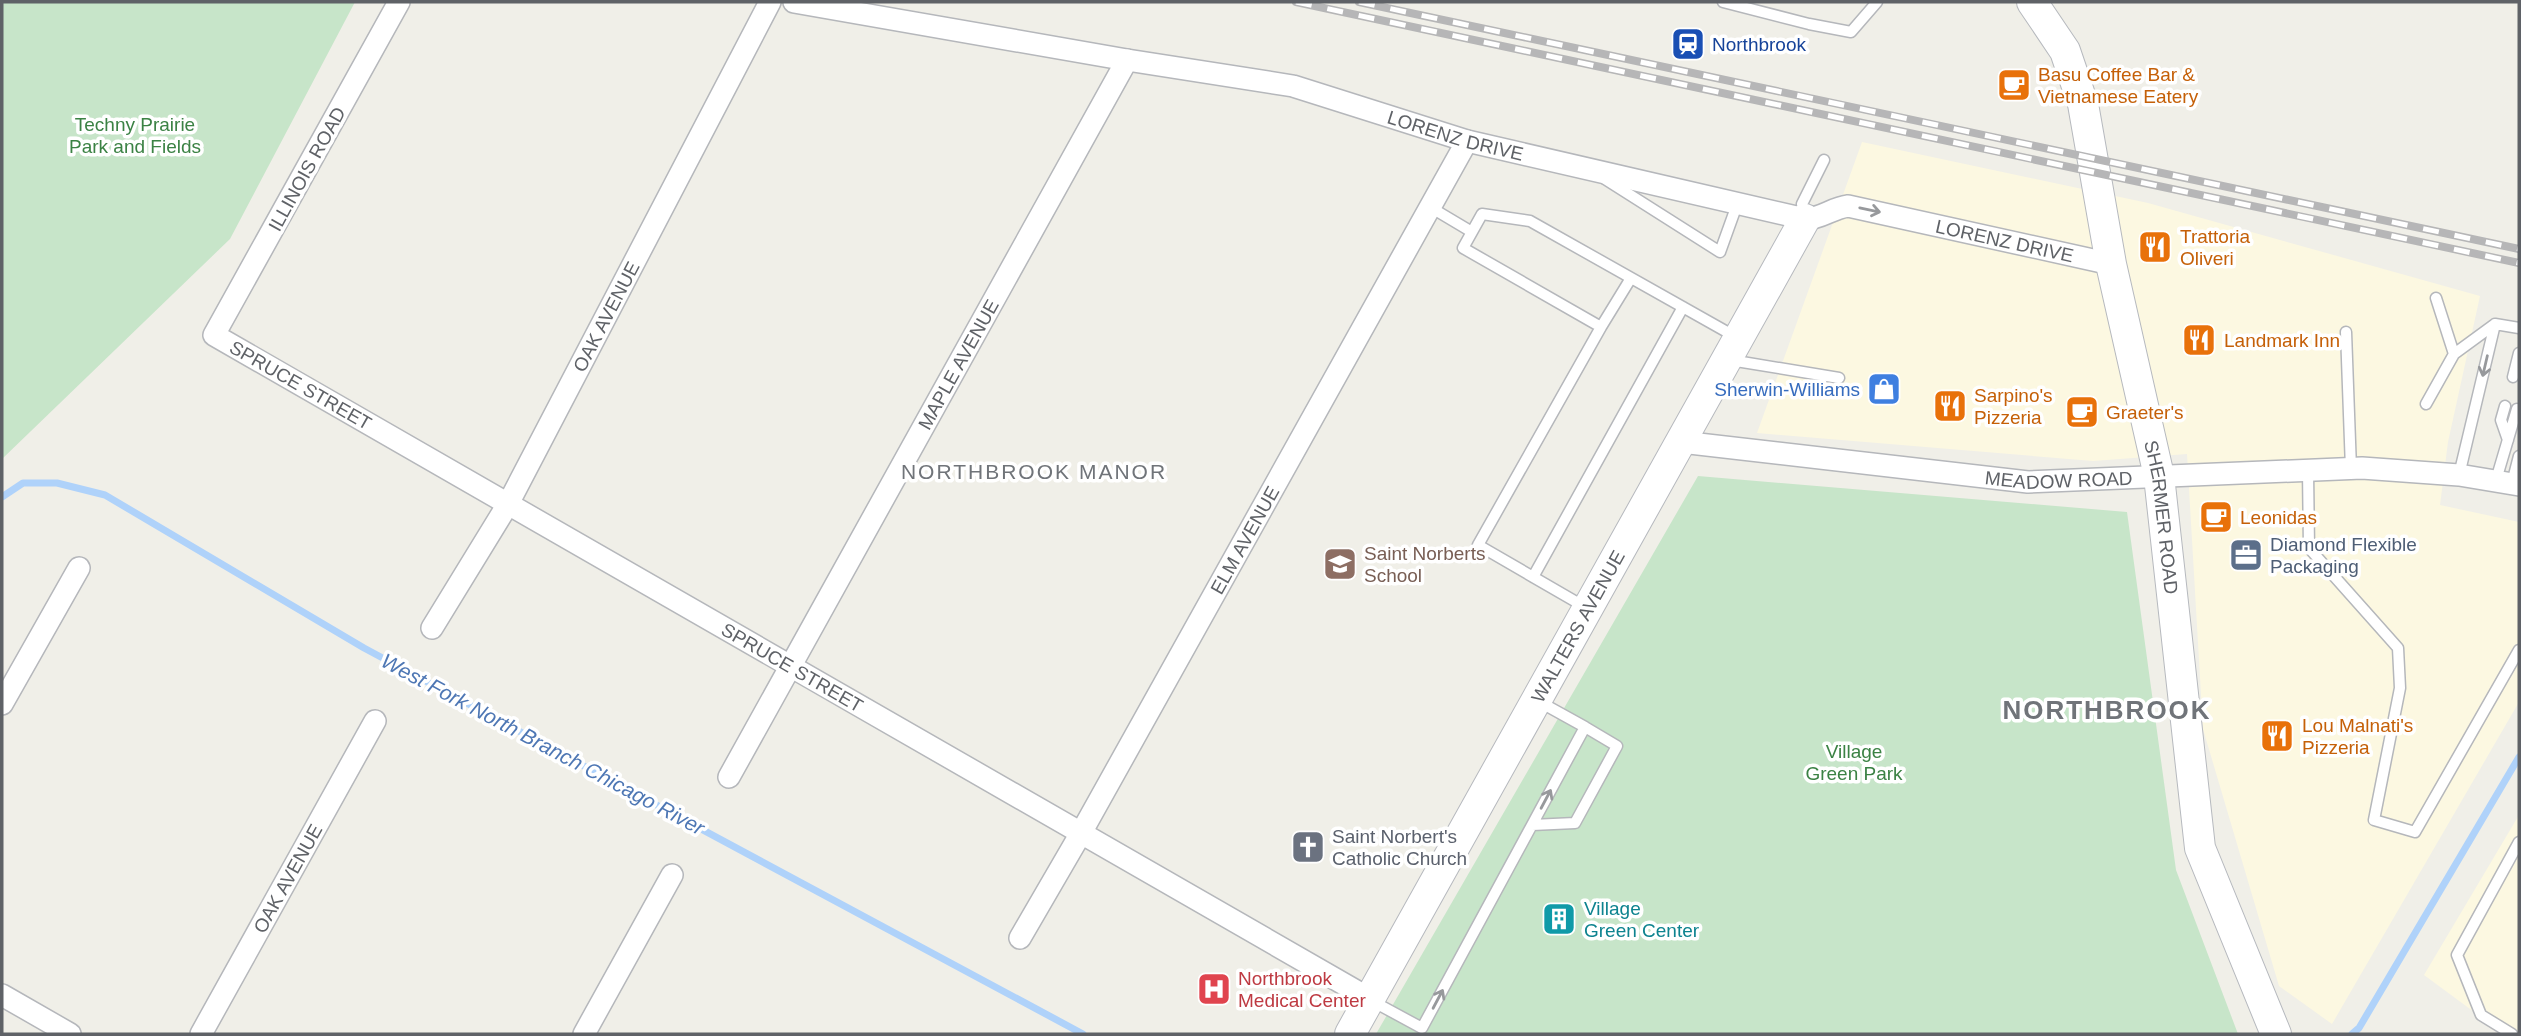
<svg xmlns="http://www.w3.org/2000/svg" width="2521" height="1036" viewBox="0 0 2521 1036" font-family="Arial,sans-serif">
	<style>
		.commercial { fill: #fcf8e1 }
		.green { fill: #c7e5c9 }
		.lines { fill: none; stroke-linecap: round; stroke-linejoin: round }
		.stream { stroke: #afd2fa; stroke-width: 7 }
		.lane-casing { stroke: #b5b7bb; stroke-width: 13 }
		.street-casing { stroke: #b5b7bb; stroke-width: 24 }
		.secondary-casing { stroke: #b6b9be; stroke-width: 32 }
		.lane { stroke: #fff; stroke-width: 10 }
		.street { stroke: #fff; stroke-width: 21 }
		.secondary { stroke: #fff; stroke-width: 30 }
		.rail-casing { stroke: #b6b6b7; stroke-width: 8 }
		.rail { stroke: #fff; stroke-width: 5; stroke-dasharray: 16; stroke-linecap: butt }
		.oneway { stroke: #97999c }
		.labels { text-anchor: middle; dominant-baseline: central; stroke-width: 7; stroke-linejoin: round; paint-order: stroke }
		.transit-label { font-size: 19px; fill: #164399; stroke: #fff; text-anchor: start }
		.food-label { font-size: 19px; fill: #c56008; stroke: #fff; text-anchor: start }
		.park-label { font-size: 19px; fill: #3b8244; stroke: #fff }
		.street-label { font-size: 19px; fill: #5f6267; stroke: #fff }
		.shop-label { font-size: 19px; fill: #366cbe; stroke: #fff; text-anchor: end }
		.service-label { font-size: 19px; fill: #4e5e75; stroke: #fff; text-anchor: start }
		.education-label { font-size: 19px; fill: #785e54; stroke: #fff; text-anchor: start }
		.worship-label { font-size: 19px; fill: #5b616d; stroke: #fff; text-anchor: start }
		.culture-label { font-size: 19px; fill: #0d838f; stroke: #fff; text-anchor: start }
		.health-label { font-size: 19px; fill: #be3a42; stroke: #fff; text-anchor: start }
		.neighbourhood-label { font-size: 21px; letter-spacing: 2px; fill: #707479; stroke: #fff }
		.water-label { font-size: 21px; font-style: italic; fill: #4e77b4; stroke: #fff }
		.district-label { font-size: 26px; font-weight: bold; letter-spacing: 2px; fill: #707479; stroke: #fff }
	</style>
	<rect width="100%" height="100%" fill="#f0efe8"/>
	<!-- commercial -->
	<path class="commercial" d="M1862 142 2148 203 2480 296 2448 442 2440 505 2519 522V702L2332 1024 2279 986 2203 729 2187 454 2093 461 1757 433Z
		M2519 815V1034H2504L2424 975Z"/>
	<!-- green -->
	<path class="green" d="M2 2H355L230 239 2 459Z
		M1698 476 2127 512 2176 870 2238 1034H1376Z"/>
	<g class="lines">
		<!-- stream -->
		<path class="stream" d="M2 497 23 483H57L105 495 364 648 1083 1034
			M2352 1034 2359 1028 2519 757"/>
		<defs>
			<path id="lane" d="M1723 2 1809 24 1851 32 1877 2
				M1605 179 1720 252 1738 202
				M1430 207 1472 232
				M1805 218 1802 204 1824 160
				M2436 298 2454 354
				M1601 327 1631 278
				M2346 332 2351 469
				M1730 360 1839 378
				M2513 377 2519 353
				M2426 404 2454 354 2495 324
				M2505 406 2501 420 2508 440
				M2308 471 2309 548 2398 648 2400 688 2374 820 2415 832 2519 650
				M2459 475 2495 324 2519 328
				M2496 480 2517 409
				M2512 483 2519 456
				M1533 577 1683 307
				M1585 607 1478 545 1601 327 1463 248 1482 214 1530 221 1736 337
				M1532 825 1575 823 1617 746 1585 727
				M1372 1001 1422 1028 1585 727 1538 701
				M2512 1034 2481 1015 2457 955 2519 842"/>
			<g id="street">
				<path id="s1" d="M399 2 214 335 1370 999"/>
				<path id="s2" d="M794 2 1127 60 1293 86 1467 141 1805 219C1821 219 1832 208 1848 206L2111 264"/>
				<path id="s3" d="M1681 442 2028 482 2362 468 2459 475 2519 485"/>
				<path id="s4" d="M432 628 508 504 770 2"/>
				<path d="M2 704 79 568"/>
				<path id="s5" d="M729 777 1127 60"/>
				<path id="s6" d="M1020 938 1081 833 1467 141"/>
				<path d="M2 995 70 1034"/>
				<path id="s7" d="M201 1034 375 721"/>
				<path d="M584 1034 672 875"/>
			</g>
			<g id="secondary">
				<path id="s8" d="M2032 2 2065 51 2083 104 2111 264 2159 476 2200 848 2276 1034"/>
				<path id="s9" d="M1350 1034 1805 219"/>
			</g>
		</defs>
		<!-- lane casing -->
		<use href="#lane" class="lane-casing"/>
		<!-- street casing -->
		<use href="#street" class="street-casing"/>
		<!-- secondary casing -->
		<use href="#secondary" class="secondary-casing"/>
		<!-- lane -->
		<use href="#lane" class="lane"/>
		<!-- street -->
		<use href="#street" class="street"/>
		<!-- secondary -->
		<use href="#secondary" class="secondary"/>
		<defs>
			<path id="rail" d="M1296 2 2519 263
				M1359 2 2519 249"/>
		</defs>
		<!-- rail casing -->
		<use href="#rail" class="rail-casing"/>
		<!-- rail -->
		<use href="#rail" class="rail"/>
	</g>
	<!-- one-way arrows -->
	<defs><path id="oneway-shaft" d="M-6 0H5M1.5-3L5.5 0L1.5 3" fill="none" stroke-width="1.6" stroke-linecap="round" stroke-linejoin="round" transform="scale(1.75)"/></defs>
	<g class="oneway">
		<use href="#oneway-shaft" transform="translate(1870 210) rotate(12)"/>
		<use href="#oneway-shaft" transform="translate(2485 366) rotate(103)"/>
		<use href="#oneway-shaft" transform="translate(1546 799) rotate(-62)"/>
		<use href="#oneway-shaft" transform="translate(1438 999) rotate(-62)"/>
	</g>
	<!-- icons -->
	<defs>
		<symbol id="station-square" viewBox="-11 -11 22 22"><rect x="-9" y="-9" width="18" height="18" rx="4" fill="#1a4fb4" stroke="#fff"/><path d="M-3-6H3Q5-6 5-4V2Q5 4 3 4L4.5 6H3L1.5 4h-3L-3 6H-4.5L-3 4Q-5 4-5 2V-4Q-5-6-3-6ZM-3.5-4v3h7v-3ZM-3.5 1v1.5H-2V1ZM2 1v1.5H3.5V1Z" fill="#fff"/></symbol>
		<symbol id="cafe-square" viewBox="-11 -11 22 22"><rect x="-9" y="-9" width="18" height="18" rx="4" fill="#e8710a" stroke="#fff"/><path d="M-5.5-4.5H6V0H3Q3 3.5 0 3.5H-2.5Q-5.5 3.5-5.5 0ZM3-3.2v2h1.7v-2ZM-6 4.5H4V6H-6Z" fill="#fff"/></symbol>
		<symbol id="restaurant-square" viewBox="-11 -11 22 22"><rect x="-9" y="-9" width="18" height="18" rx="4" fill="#e8710a" stroke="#fff"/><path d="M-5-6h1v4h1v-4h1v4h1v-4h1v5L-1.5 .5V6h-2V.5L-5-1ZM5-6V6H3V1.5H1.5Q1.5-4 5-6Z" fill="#fff"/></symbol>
		<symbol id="shop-square" viewBox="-11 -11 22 22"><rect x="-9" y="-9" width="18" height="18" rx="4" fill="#3f7fe0" stroke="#fff"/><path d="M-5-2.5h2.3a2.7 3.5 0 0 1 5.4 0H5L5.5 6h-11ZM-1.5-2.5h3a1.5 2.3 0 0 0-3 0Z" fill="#fff"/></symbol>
		<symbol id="office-square" viewBox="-11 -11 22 22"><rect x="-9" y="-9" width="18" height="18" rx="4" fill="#5c6f8a" stroke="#fff"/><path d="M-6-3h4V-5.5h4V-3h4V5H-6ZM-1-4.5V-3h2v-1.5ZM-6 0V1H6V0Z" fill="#fff"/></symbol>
		<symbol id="school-square" viewBox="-11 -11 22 22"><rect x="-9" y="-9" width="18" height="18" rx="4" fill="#8d6e63" stroke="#fff"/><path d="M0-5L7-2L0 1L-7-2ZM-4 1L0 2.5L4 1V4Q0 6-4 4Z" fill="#fff"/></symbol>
		<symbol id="church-square" viewBox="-11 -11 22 22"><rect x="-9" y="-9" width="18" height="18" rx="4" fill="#6b7280" stroke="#fff"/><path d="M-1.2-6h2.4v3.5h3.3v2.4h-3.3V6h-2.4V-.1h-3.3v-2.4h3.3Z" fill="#fff"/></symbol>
		<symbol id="building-square" viewBox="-11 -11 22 22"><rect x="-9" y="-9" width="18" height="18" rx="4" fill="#0f9aa8" stroke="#fff"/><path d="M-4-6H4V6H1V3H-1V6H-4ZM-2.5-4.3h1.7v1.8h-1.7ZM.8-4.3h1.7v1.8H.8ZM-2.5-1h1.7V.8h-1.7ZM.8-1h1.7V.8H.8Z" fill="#fff"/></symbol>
		<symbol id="hospital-square" viewBox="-11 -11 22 22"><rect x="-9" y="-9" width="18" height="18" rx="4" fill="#e0444e" stroke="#fff"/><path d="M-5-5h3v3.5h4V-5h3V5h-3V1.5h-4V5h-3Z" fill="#fff"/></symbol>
	</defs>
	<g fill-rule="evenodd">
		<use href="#station-square" x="1669" y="25" width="38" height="38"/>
		<use href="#cafe-square" x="1995" y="66" width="38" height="38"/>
		<use href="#restaurant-square" x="2136" y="228" width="38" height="38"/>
		<use href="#restaurant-square" x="2180" y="321" width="38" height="38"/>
		<use href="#shop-square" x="1865" y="370" width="38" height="38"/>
		<use href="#restaurant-square" x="1931" y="387" width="38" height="38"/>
		<use href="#cafe-square" x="2063" y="393" width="38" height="38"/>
		<use href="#cafe-square" x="2197" y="498" width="38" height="38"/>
		<use href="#office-square" x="2227" y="536" width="38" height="38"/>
		<use href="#school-square" x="1321" y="545" width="38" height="38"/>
		<use href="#restaurant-square" x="2258" y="717" width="38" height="38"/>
		<use href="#church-square" x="1289" y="828" width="38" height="38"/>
		<use href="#building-square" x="1540" y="900" width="38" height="38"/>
		<use href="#hospital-square" x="1195" y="970" width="38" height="38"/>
	</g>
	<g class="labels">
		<!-- transit labels -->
		<g class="transit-label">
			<text x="1712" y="44">Northbrook</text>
		</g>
		<!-- food labels -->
		<g class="food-label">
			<text x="2038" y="74">Basu Coffee Bar &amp;<tspan x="2038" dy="22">Vietnamese Eatery</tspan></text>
			<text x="2180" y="236">Trattoria<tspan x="2180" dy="22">Oliveri</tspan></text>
			<text x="2224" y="340">Landmark Inn</text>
			<text x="1974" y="395">Sarpino's<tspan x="1974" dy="22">Pizzeria</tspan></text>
			<text x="2106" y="412">Graeter's</text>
			<text x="2240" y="517">Leonidas</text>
			<text x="2302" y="725">Lou Malnati's<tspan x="2302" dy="22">Pizzeria</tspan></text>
		</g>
		<!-- park labels -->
		<g class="park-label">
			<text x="135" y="124">Techny Prairie<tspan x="135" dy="22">Park and Fields</tspan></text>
			<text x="1854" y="751">Village<tspan x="1854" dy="22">Green Park</tspan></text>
		</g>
		<!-- street labels -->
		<g class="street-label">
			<text stroke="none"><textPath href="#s2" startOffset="676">LORENZ DRIVE</textPath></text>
			<text transform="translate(307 169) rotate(-61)">ILLINOIS ROAD</text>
			<text stroke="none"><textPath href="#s2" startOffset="1241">LORENZ DRIVE</textPath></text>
			<text stroke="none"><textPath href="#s4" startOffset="357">OAK AVENUE</textPath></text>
			<text stroke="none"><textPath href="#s5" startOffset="472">MAPLE AVENUE</textPath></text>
			<text stroke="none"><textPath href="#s1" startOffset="481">SPRUCE STREET</textPath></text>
			<text stroke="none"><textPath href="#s3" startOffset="380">MEADOW ROAD</textPath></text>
			<text stroke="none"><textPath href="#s8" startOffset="536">SHERMER ROAD</textPath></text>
			<text stroke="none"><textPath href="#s6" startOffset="457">ELM AVENUE</textPath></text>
			<text stroke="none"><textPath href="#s9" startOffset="467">WALTERS AVENUE</textPath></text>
			<text stroke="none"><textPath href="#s1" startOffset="1048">SPRUCE STREET</textPath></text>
			<text stroke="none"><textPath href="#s7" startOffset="178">OAK AVENUE</textPath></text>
		</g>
		<!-- shop labels -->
		<g class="shop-label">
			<text x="1860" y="389">Sherwin-Williams</text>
		</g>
		<!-- service labels -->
		<g class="service-label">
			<text x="2270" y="544">Diamond Flexible<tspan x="2270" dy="22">Packaging</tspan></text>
		</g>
		<!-- education labels -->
		<g class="education-label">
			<text x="1364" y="553">Saint Norberts<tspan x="1364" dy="22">School</tspan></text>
		</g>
		<!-- worship labels -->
		<g class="worship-label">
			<text x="1332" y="836">Saint Norbert's<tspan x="1332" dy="22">Catholic Church</tspan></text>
		</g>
		<!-- culture labels -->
		<g class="culture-label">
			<text x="1584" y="908">Village<tspan x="1584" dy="22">Green Center</tspan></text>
		</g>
		<!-- health labels -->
		<g class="health-label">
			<text x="1238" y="978">Northbrook<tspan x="1238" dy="22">Medical Center</tspan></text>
		</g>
		<!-- neighbourhood labels -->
		<g class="neighbourhood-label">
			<text x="1034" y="471">NORTHBROOK MANOR</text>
		</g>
		<!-- water labels -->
		<g class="water-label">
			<text transform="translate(543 744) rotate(28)">West Fork North Branch Chicago River</text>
		</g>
		<!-- district labels -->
		<g class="district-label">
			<text x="2107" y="710">NORTHBROOK</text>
		</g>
	</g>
	<!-- border -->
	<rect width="2521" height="1036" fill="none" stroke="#5f6267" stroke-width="7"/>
</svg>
